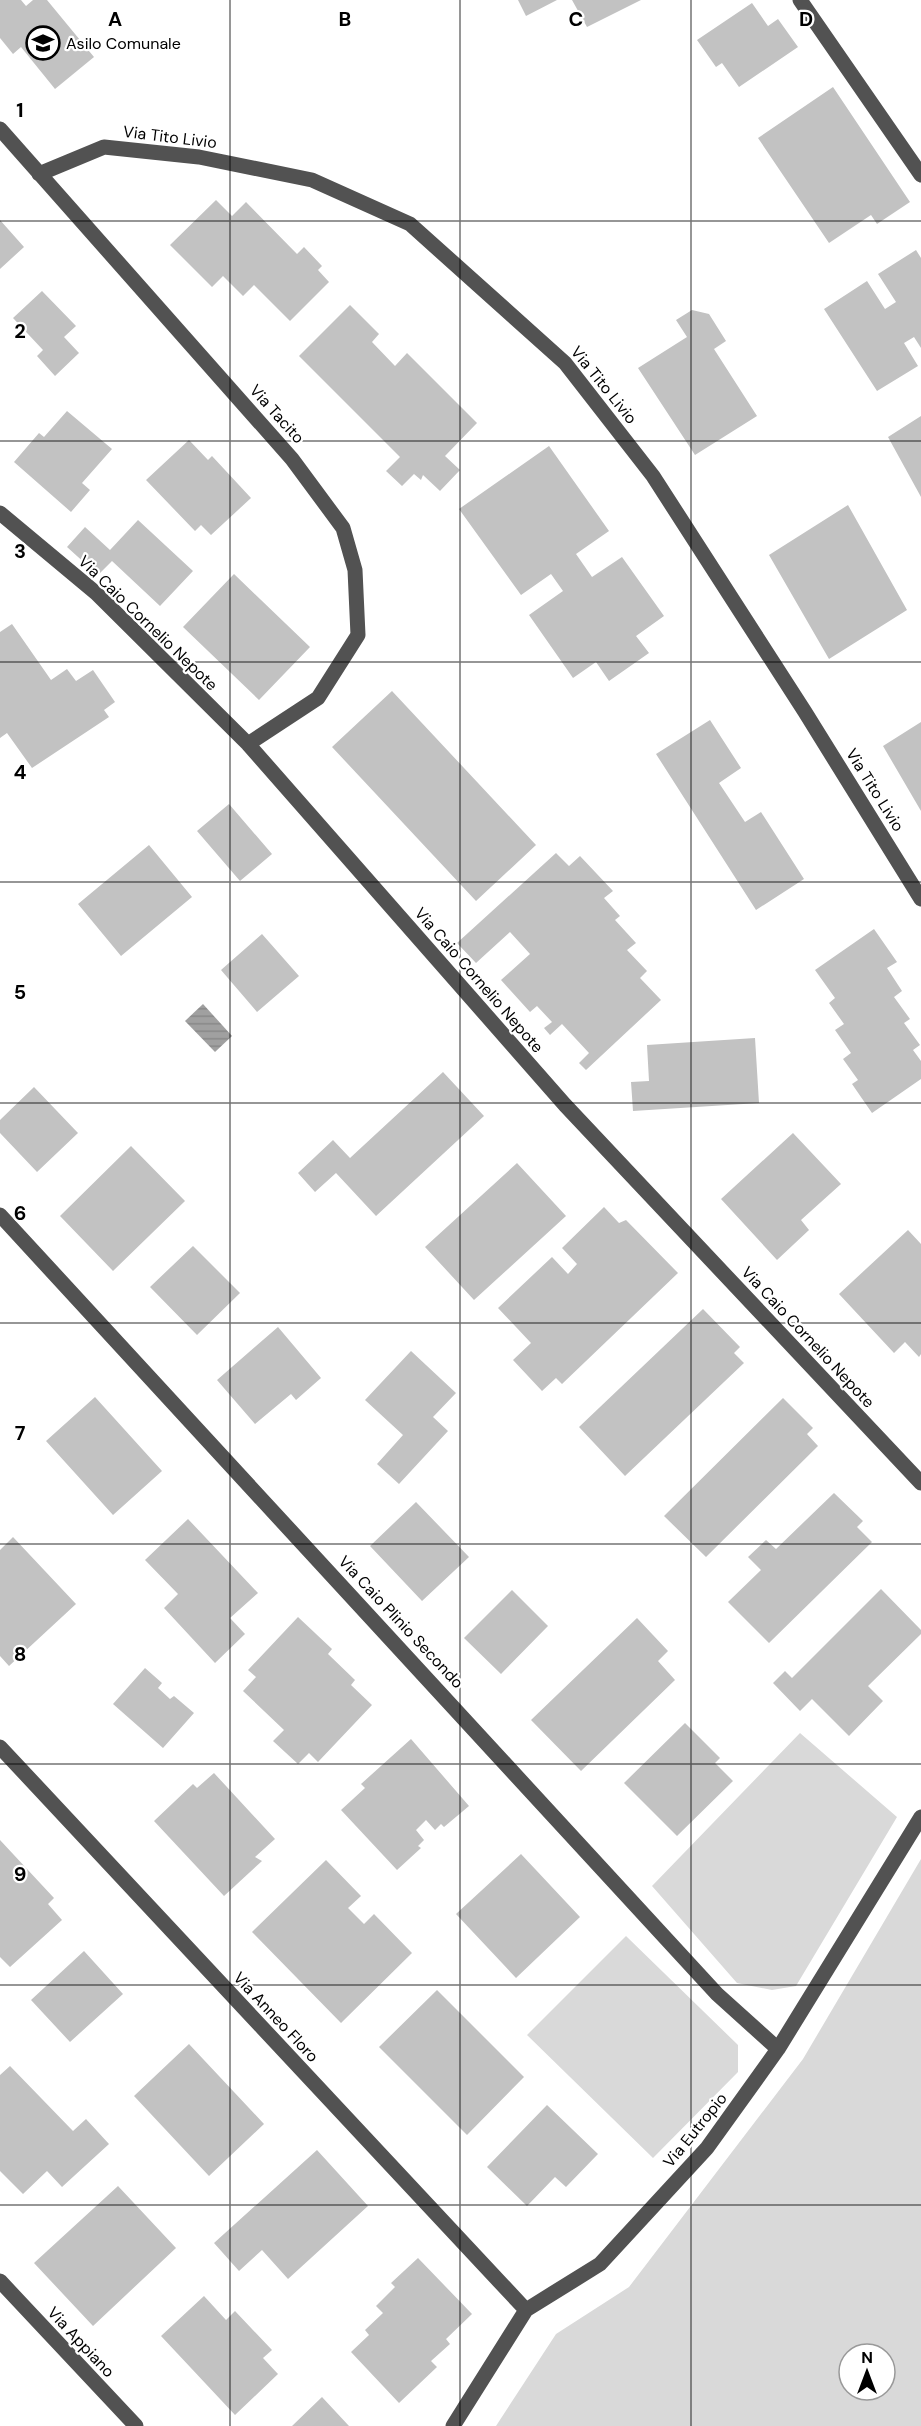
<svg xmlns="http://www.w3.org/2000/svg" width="921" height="2426" viewBox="0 0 921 2426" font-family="'DM Sans',sans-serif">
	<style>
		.grass { fill: #d9d9d9; fill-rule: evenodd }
		.water { fill: url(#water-rules) }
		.building { fill: #c2c2c2 }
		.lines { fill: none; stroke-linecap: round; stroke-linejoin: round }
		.minor { stroke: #525252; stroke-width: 15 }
		.grid { fill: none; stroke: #000; stroke-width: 1.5; stroke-opacity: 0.55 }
		.labels { text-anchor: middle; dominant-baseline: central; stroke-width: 4.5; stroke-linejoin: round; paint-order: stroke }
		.poi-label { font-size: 16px; fill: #000; stroke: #fff; text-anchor: start }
		.street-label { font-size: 16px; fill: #000; stroke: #fff }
		.grid-label { font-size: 20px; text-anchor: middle; font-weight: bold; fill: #000; stroke: #fff; stroke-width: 4.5; stroke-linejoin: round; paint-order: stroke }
	</style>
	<defs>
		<pattern id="water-rules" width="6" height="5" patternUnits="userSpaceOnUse" patternTransform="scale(1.5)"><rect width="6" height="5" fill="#a0a0a0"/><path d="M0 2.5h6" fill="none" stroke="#888"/></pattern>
	</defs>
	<rect width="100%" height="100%" fill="#fff"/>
	<!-- grass -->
	<path class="grass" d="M800 1733 897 1817 796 1986 772 1990 737 1983 652 1886Z
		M921 1859V2426H496L556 2334 629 2287 803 2059ZM849 2354H885V2390H849Z
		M626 1936 738 2045V2072L653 2158 527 2035Z"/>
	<!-- water -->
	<path class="water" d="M203 1004 232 1036 215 1052 185 1021Z"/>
	<!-- building -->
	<path class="building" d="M0 0H21L26 6 33 0H47L94 57 55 89 21 47 13 54 0 38Z
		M518 0H557L526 16Z
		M572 0H641L587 27Z
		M752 3 768 26 778 19 798 47 739 87 722 63 716 67 697 40Z
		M833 87 910 202 877 224 871 215 829 243 758 138Z
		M216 200 232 216 246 202 297 254 304 247 322 266 318 270 329 282 290 321 254 285 243 296 223 276 212 287 170 245Z
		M0 220 24 247 0 269Z
		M916 250 921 258V348L914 337 904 343 918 366 877 391 824 309 867 281 885 309 896 302 878 274Z
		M42 291 76 326 64 337 79 353 55 376 37 356 43 350 13 318Z
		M350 305 379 334 372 342 395 366 407 353 477 423 445 456 460 470 440 491 423 475 421 480 414 474 402 486 386 471 400 457 299 356Z
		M692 310 709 314 726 341 714 349 757 416 695 455 638 368 687 337 676 320Z
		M67 411 112 449 82 483 90 490 71 512 14 462 39 433 44 437Z
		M921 416V497L888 437Z
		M189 440 208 460 212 456 251 498 211 535 201 525 195 531 146 480Z
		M549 446 609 531 576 554 592 577 622 557 664 616 636 636 649 653 609 681 596 662 573 678 529 615 563 591 551 574 521 595 459 509Z
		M848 505 907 610 829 659 769 555Z
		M138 520 193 571 160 606 112 561 98 575 67 547 85 527 110 550Z
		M234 574 310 647 259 700 183 627Z
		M12 624 51 680 67 669 76 681 93 670 115 702 104 710 109 717 32 768 7 733 0 738V632Z
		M392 691 536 845 476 901 332 747Z
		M710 720 741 768 719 783 745 822 761 812 804 879 756 910 656 754Z
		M921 722V811L883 746Z
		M229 804 272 854 240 881 197 831Z
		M149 845 192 897 121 956 78 904Z
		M556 853 569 866 580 856 613 891 604 898 620 916 615 920 636 943 627 950 647 971 640 978 661 1000 586 1070 579 1063 589 1053 562 1024 550 1035 544 1028 552 1022 537 1006 530 1012 501 980 530 954 510 932 476 963 457 943Z
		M874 929 897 962 887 968 902 991 894 997 910 1019 904 1023 920 1045 913 1050 921 1061V1079L872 1113 852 1084 858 1080 843 1059 851 1053 835 1030 844 1024 829 1003 835 998 815 970Z
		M262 934 299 976 257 1012 221 970Z
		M755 1038 759 1103 633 1111 631 1082 649 1081 647 1045Z
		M443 1072 484 1116 376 1216 336 1173 315 1192 298 1173 333 1140 350 1158Z
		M34 1087 78 1133 37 1172 0 1133V1120Z
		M793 1133 841 1184 801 1220 809 1230 777 1260 721 1199Z
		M131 1146 185 1201 113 1271 60 1216Z
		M517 1163 566 1216 474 1300 425 1247Z
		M604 1207 619 1223 626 1220 678 1273 562 1384 556 1378 542 1391 513 1360 531 1343 498 1308 552 1257 568 1274 577 1264 562 1248Z
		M908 1230 921 1244V1354L919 1357 905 1342 894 1353 839 1294Z
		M193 1246 240 1293 197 1335 150 1287Z
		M703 1309 740 1347 734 1353 744 1363 625 1476 579 1427Z
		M278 1327 321 1378 296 1400 291 1394 255 1424 217 1380Z
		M411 1351 456 1393 433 1417 448 1431 399 1484 377 1464 403 1435 365 1400Z
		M95 1397 162 1471 113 1515 46 1441Z
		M783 1398 813 1428 807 1434 818 1446 706 1557 664 1516Z
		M834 1493 863 1521 857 1527 872 1542 769 1643 728 1602 761 1570 748 1557 766 1540 776 1549Z
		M416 1502 469 1557 422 1601 370 1546Z
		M188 1519 258 1593 230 1618 245 1634 215 1663 164 1608 178 1594 145 1560Z
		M13 1537 76 1604 9 1666 0 1656V1550Z
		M881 1589 921 1630V1634L868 1686 883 1701 849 1736 812 1699 800 1711 773 1683 785 1671 792 1678Z
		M512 1590 548 1626 501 1674 464 1638Z
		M298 1617 332 1649 328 1654 355 1680 351 1685 372 1705 318 1762 309 1753 298 1764 273 1741 284 1730 243 1691 256 1677 248 1670Z
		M637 1618 668 1651 658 1661 675 1680 581 1771 531 1720Z
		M145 1668 162 1683 158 1688 170 1699 174 1696 194 1713 163 1748 113 1704Z
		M685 1723 720 1758 715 1763 733 1781 677 1836 624 1783Z
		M411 1739 469 1806 444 1827 441 1824 435 1830 426 1820 416 1830 424 1840 418 1846 421 1848 397 1870 341 1810 365 1788 361 1784Z
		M214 1773 275 1839 255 1857 262 1861 224 1896 154 1821 193 1784 197 1788Z
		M0 1840 54 1898 48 1904 62 1920 10 1967 0 1957Z
		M521 1854 580 1917 516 1978 456 1914Z
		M326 1860 361 1896 348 1908 364 1924 374 1914 412 1953 341 2023 252 1932Z
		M84 1951 123 1994 70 2042 31 2000Z
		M437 1990 524 2077 467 2135 379 2047Z
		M189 2044 264 2124 209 2176 134 2096Z
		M10 2066 73 2131 86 2119 109 2144 62 2187 47 2171 23 2194 0 2171V2075Z
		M547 2105 598 2154 566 2187 555 2177 527 2206 487 2167Z
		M317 2150 368 2206 288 2279 262 2250 239 2271 214 2243Z
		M118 2186 176 2248 93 2326 34 2263Z
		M418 2258 472 2314 446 2339 450 2344 431 2361 437 2367 399 2403 351 2352 369 2335 365 2330 383 2313 376 2306 395 2287 391 2283Z
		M204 2296 226 2320 235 2311 272 2350 263 2358 278 2374 235 2415 161 2336Z
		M322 2397 349 2426H292Z"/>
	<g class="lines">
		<!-- minor -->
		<path class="minor" d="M800 0 921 175
			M0 129 292 459 343 528 355 570 358 635 318 698 248 744
			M39 174 104 147 199 157 312 180 410 224 565 363 653 476 805 712 921 899
			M0 513 96 593 248 744 565 1105 921 1483
			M0 1215 717 1994 778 2049
			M0 1747 526 2310
			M0 2281 136 2426
			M453 2426 526 2310 600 2264 707 2148 778 2049 921 1817"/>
	</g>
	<!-- grid -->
	<path class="grid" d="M230 0V2426M460 0V2426M691 0V2426M0 221H921M0 441H921M0 662H921M0 882H921M0 1103H921M0 1323H921M0 1544H921M0 1764H921M0 1985H921M0 2205H921"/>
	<!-- icons -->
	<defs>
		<symbol id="school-ring" viewBox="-11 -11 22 22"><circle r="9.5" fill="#fff" stroke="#000" stroke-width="1.5"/><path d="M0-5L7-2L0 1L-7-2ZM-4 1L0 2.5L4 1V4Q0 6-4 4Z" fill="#000"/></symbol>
	</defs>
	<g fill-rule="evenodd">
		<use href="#school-ring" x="24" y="24" width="38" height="38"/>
	</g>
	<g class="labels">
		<!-- poi labels -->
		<g class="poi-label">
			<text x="66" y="43">Asilo Comunale</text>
		</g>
		<!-- street labels -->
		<g class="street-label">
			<text transform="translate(170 137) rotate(7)">Via Tito Livio</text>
			<text transform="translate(604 385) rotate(51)">Via Tito Livio</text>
			<text transform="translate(277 414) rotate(48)">Via Tacito</text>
			<text transform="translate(148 623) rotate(44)">Via Caio Cornelio Nepote</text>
			<text transform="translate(875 790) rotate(58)">Via Tito Livio</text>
			<text transform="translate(479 980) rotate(49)">Via Caio Cornelio Nepote</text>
			<text transform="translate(808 1337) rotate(47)">Via Caio Cornelio Nepote</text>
			<text transform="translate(401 1622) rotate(47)">Via Caio Plinio Secondo</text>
			<text transform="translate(276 2017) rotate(47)">Via Anneo Floro</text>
			<text transform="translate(695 2130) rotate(-51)">Via Eutropio</text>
			<text transform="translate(81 2342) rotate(47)">Via Appiano</text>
		</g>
	</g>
	<g class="grid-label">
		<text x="115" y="26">A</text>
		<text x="345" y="26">B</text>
		<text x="576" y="26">C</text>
		<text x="806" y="26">D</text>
		<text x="20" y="117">1</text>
		<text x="20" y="338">2</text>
		<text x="20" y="558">3</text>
		<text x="20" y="779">4</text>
		<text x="20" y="999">5</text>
		<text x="20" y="1220">6</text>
		<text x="20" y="1440">7</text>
		<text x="20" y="1661">8</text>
		<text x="20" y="1881">9</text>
	</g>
	<!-- north arrow -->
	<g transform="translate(867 2372)"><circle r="28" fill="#ffffff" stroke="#999999" stroke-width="1.5"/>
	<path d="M0-4.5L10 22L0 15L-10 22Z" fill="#000000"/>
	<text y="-9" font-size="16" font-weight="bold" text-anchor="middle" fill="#000000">N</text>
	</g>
</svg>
